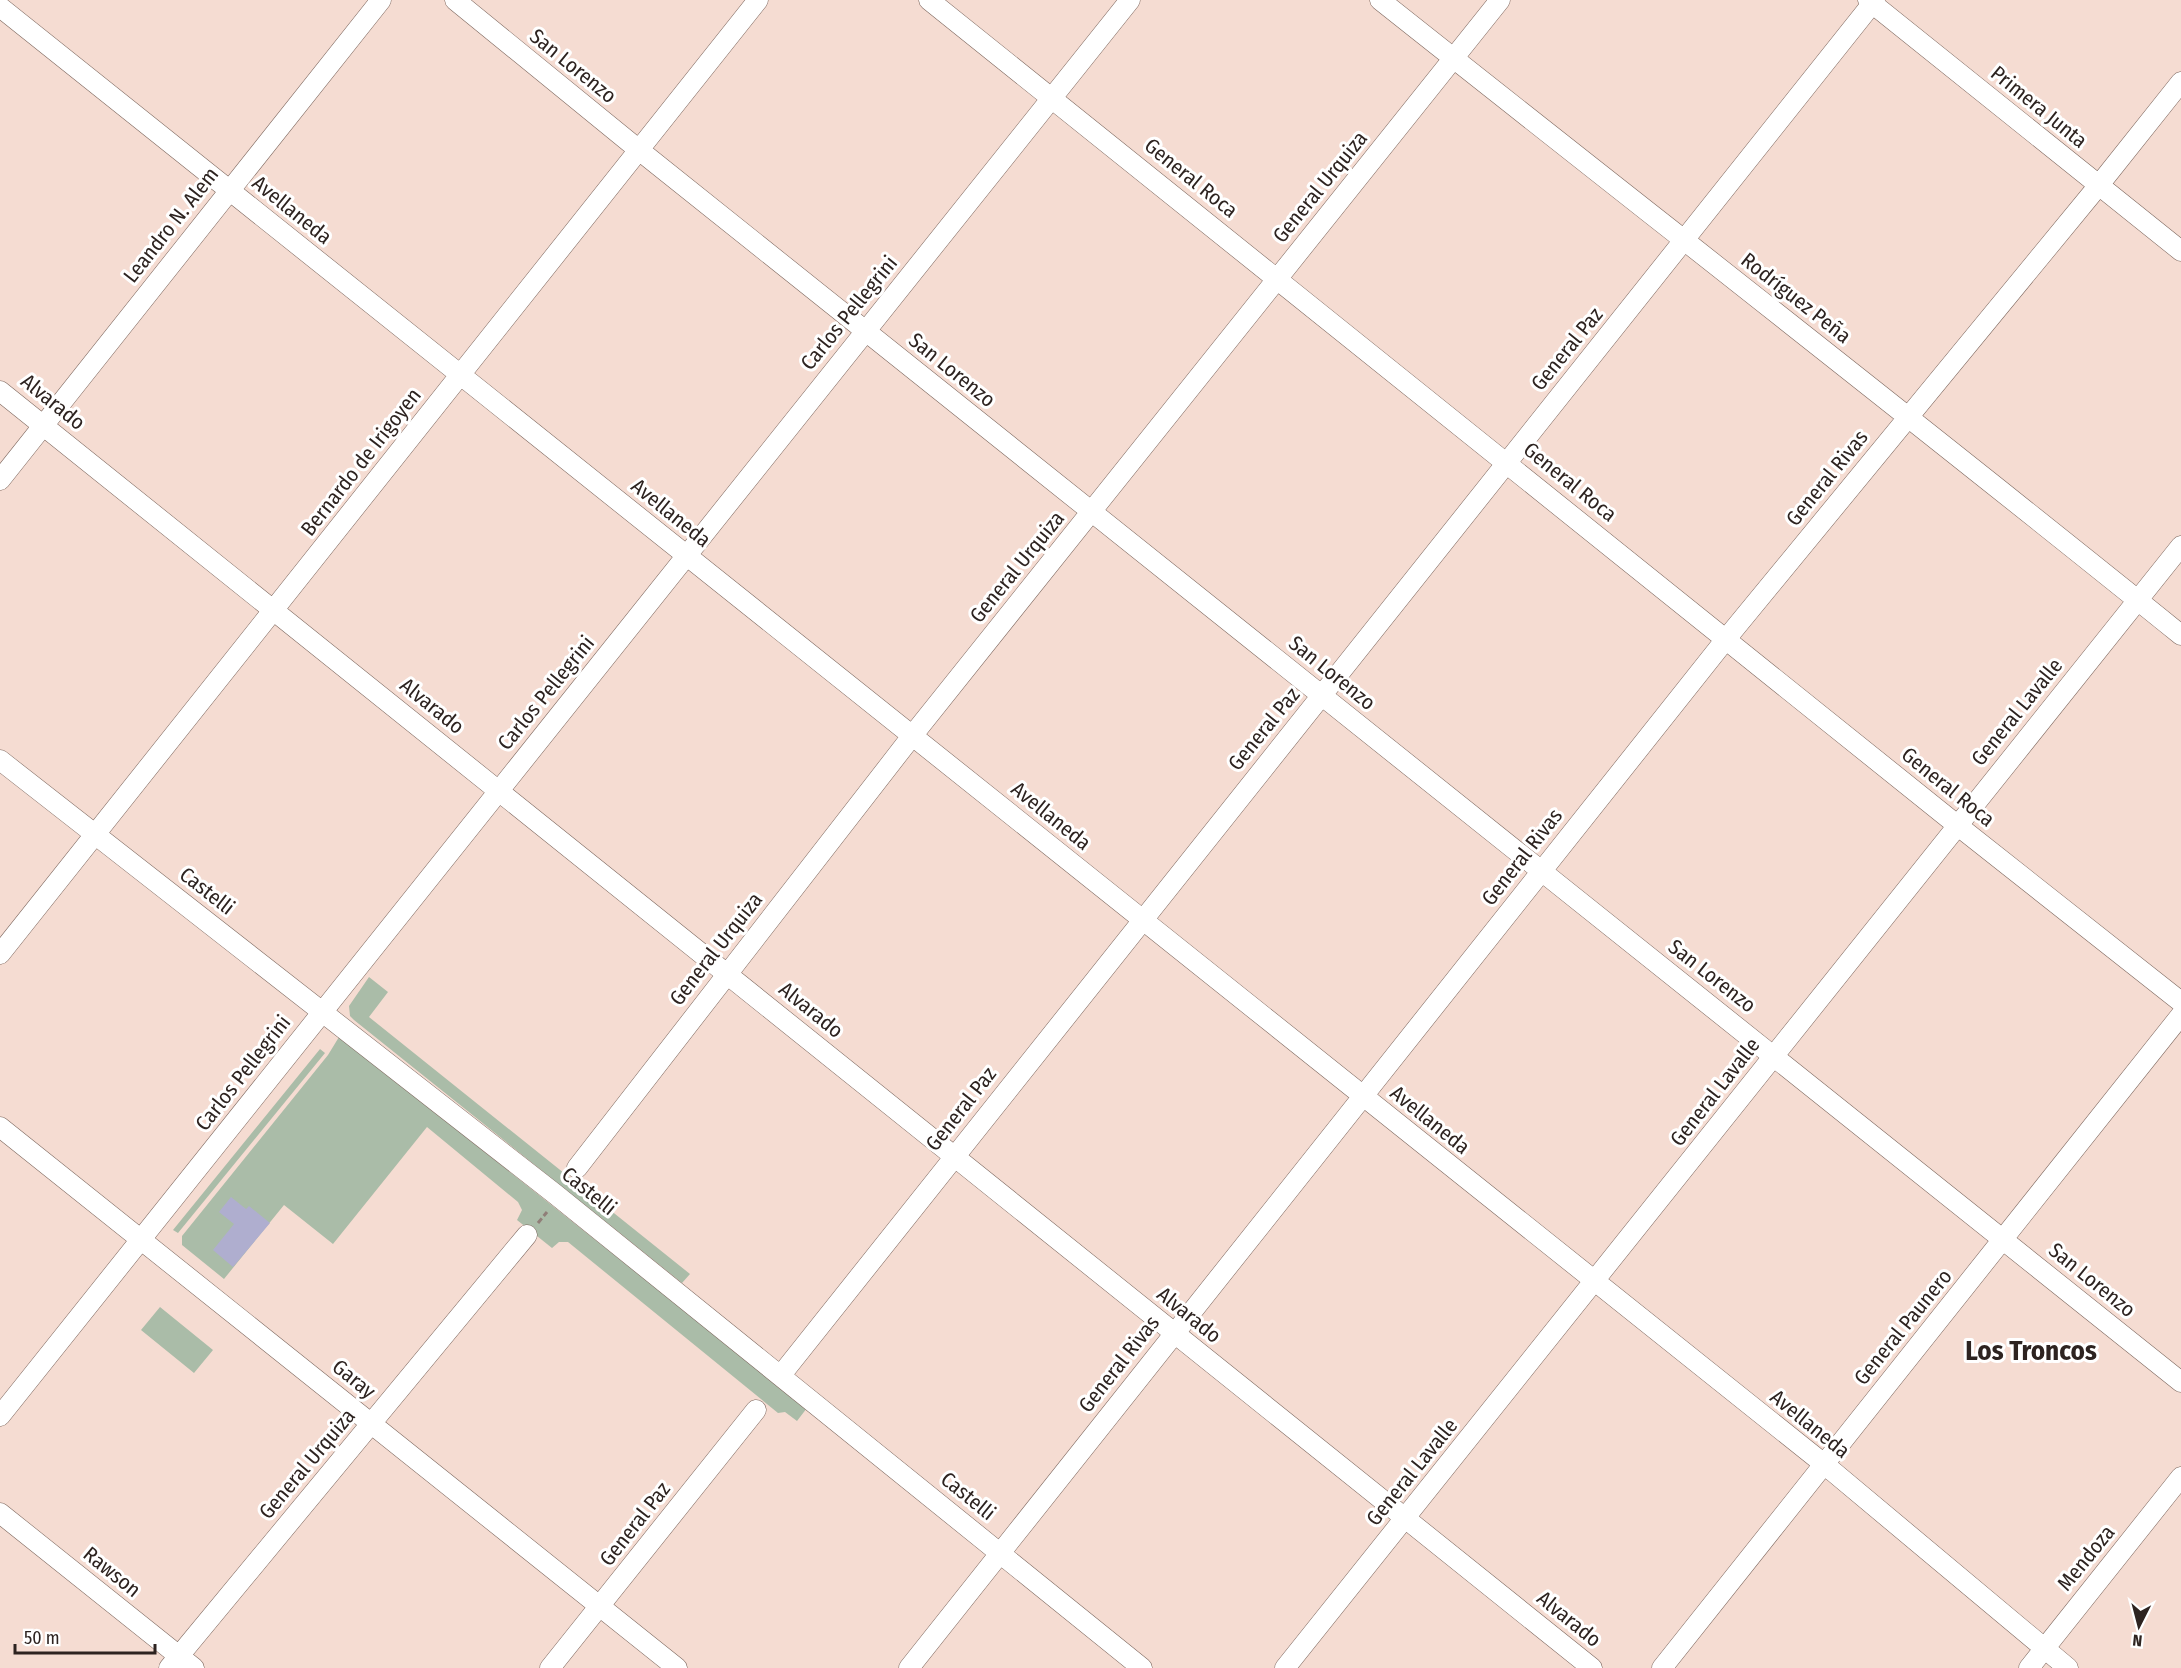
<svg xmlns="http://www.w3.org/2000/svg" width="2181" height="1668" viewBox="0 0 2181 1668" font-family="'Fira Sans Condensed',sans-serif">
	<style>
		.green { fill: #aabca8 }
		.building { fill: #afaecf }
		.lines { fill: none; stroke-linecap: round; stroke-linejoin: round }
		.street-casing { stroke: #7e685f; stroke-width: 21 }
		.path { stroke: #907e78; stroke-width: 3; stroke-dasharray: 6 3; stroke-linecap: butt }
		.street { stroke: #fff; stroke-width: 20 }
		.labels { text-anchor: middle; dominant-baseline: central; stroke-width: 6; stroke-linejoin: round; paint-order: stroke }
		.street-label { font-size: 21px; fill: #2d2320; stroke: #fff }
		.district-label { font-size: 27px; font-weight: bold; fill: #2d2320; stroke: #fff }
	</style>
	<rect width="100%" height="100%" fill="#f5dcd2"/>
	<!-- green -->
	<path class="green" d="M369 977 388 992 369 1017 690 1274 682 1283 354 1020 350 1016 349 1006Z
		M339 1037 350 1045 807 1408 797 1421 785 1412 778 1413 568 1242H559L552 1248 517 1220 522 1210 518 1202 427 1127 333 1244 284 1205 224 1279 182 1245V1236L328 1055Z
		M320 1049 325 1053 178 1233 173 1230Z
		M160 1307 213 1350 194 1373 141 1330Z"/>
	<!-- building -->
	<path class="building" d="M231 1197 246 1209 249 1206 270 1223 233 1267 213 1250 234 1224 219 1212Z"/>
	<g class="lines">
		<defs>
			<path id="street" d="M455 0 639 150 2181 1382
				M929 0 1957 825 2181 1002
				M1380 0C1647 212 1916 421 2181 635
				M1868 0 2181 251
				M0 7 1824 1464 2068 1668
				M0 391 1592 1668
				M0 480 381 0
				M0 760 555 1194 1142 1668
				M0 954 758 0
				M0 1127 677 1668
				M577 1168 912 736 1500 0
				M781 1375 1875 0
				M0 1416 1130 0
				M0 1513 194 1668
				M169 1668 527 1235
				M550 1668 756 1410
				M909 1668 1726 639 2099 185 2181 82
				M1285 1668 2181 546
				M1662 1668 2181 1015
				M2029 1668 2181 1477"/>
		</defs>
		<!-- street casing -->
		<use href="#street" class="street-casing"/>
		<!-- path -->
		<path class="path" d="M538 1223 547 1212"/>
		<!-- street -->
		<use href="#street" class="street"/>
	</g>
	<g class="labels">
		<!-- street labels -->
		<g class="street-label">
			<text transform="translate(573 66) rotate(39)">San Lorenzo</text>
			<text transform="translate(2039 107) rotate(39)">Primera Junta</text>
			<text transform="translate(1191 178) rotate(39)">General Roca</text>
			<text transform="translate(1320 187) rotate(-51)">General Urquiza</text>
			<text transform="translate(292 210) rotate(39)">Avellaneda</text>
			<text transform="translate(171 225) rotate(-52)">Leandro N. Alem</text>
			<text transform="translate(1796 298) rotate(38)">Rodríguez Peña</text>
			<text transform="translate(849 313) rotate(-51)">Carlos Pellegrini</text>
			<text transform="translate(1567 349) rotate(-51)">General Paz</text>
			<text transform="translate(952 370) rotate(39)">San Lorenzo</text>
			<text transform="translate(53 402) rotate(39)">Alvarado</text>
			<text transform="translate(361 462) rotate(-52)">Bernardo de Irigoyen</text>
			<text transform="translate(1827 478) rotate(-51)">General Rivas</text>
			<text transform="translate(1570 482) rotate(39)">General Roca</text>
			<text transform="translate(671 513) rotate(39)">Avellaneda</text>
			<text transform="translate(1017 567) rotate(-51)">General Urquiza</text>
			<text transform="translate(1332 673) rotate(39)">San Lorenzo</text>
			<text transform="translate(546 693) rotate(-51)">Carlos Pellegrini</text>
			<text transform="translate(432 706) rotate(39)">Alvarado</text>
			<text transform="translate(2017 712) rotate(-51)">General Lavalle</text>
			<text transform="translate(1264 729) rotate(-51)">General Paz</text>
			<text transform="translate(1948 787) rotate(39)">General Roca</text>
			<text transform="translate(1051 816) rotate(39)">Avellaneda</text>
			<text transform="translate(1522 857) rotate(-52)">General Rivas</text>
			<text transform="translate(207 891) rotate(38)">Castelli</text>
			<text transform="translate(716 949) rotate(-52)">General Urquiza</text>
			<text transform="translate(1712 976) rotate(38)">San Lorenzo</text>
			<text transform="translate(811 1010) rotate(39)">Alvarado</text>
			<text transform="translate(243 1073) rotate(-52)">Carlos Pellegrini</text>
			<text transform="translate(1715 1092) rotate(-52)">General Lavalle</text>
			<text transform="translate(961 1109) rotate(-52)">General Paz</text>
			<text transform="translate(1430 1120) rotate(39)">Avellaneda</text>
			<text transform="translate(589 1191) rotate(39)">Castelli</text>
			<text transform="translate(2092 1280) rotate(39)">San Lorenzo</text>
			<text transform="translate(1189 1315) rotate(39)">Alvarado</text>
			<text transform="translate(1903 1327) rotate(-51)">General Paunero</text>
			<text transform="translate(1119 1364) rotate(-52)">General Rivas</text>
			<text transform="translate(354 1379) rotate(39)">Garay</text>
			<text transform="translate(1810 1424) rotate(39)">Avellaneda</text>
			<text transform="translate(307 1464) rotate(-50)">General Urquiza</text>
			<text transform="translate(1412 1472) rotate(-51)">General Lavalle</text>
			<text transform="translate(968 1496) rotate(39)">Castelli</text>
			<text transform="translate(635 1524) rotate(-52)">General Paz</text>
			<text transform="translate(2086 1558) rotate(-51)">Mendoza</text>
			<text transform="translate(112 1572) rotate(39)">Rawson</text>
			<text transform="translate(1569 1619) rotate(39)">Alvarado</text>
		</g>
		<!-- district labels -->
		<g class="district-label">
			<text x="2031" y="1351">Los Troncos</text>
		</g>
	</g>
	<!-- north arrow -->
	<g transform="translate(2139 1626) rotate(186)" stroke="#ffffff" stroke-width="4.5" paint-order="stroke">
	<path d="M0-4.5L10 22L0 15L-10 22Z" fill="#2d2320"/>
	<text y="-9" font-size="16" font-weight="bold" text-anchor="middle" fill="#2d2320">N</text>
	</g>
	<!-- scale -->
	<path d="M15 1644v9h140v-9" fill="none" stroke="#2d2320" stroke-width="3"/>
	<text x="24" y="1644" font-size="18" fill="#2d2320" stroke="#ffffff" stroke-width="4.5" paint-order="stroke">50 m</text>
</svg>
